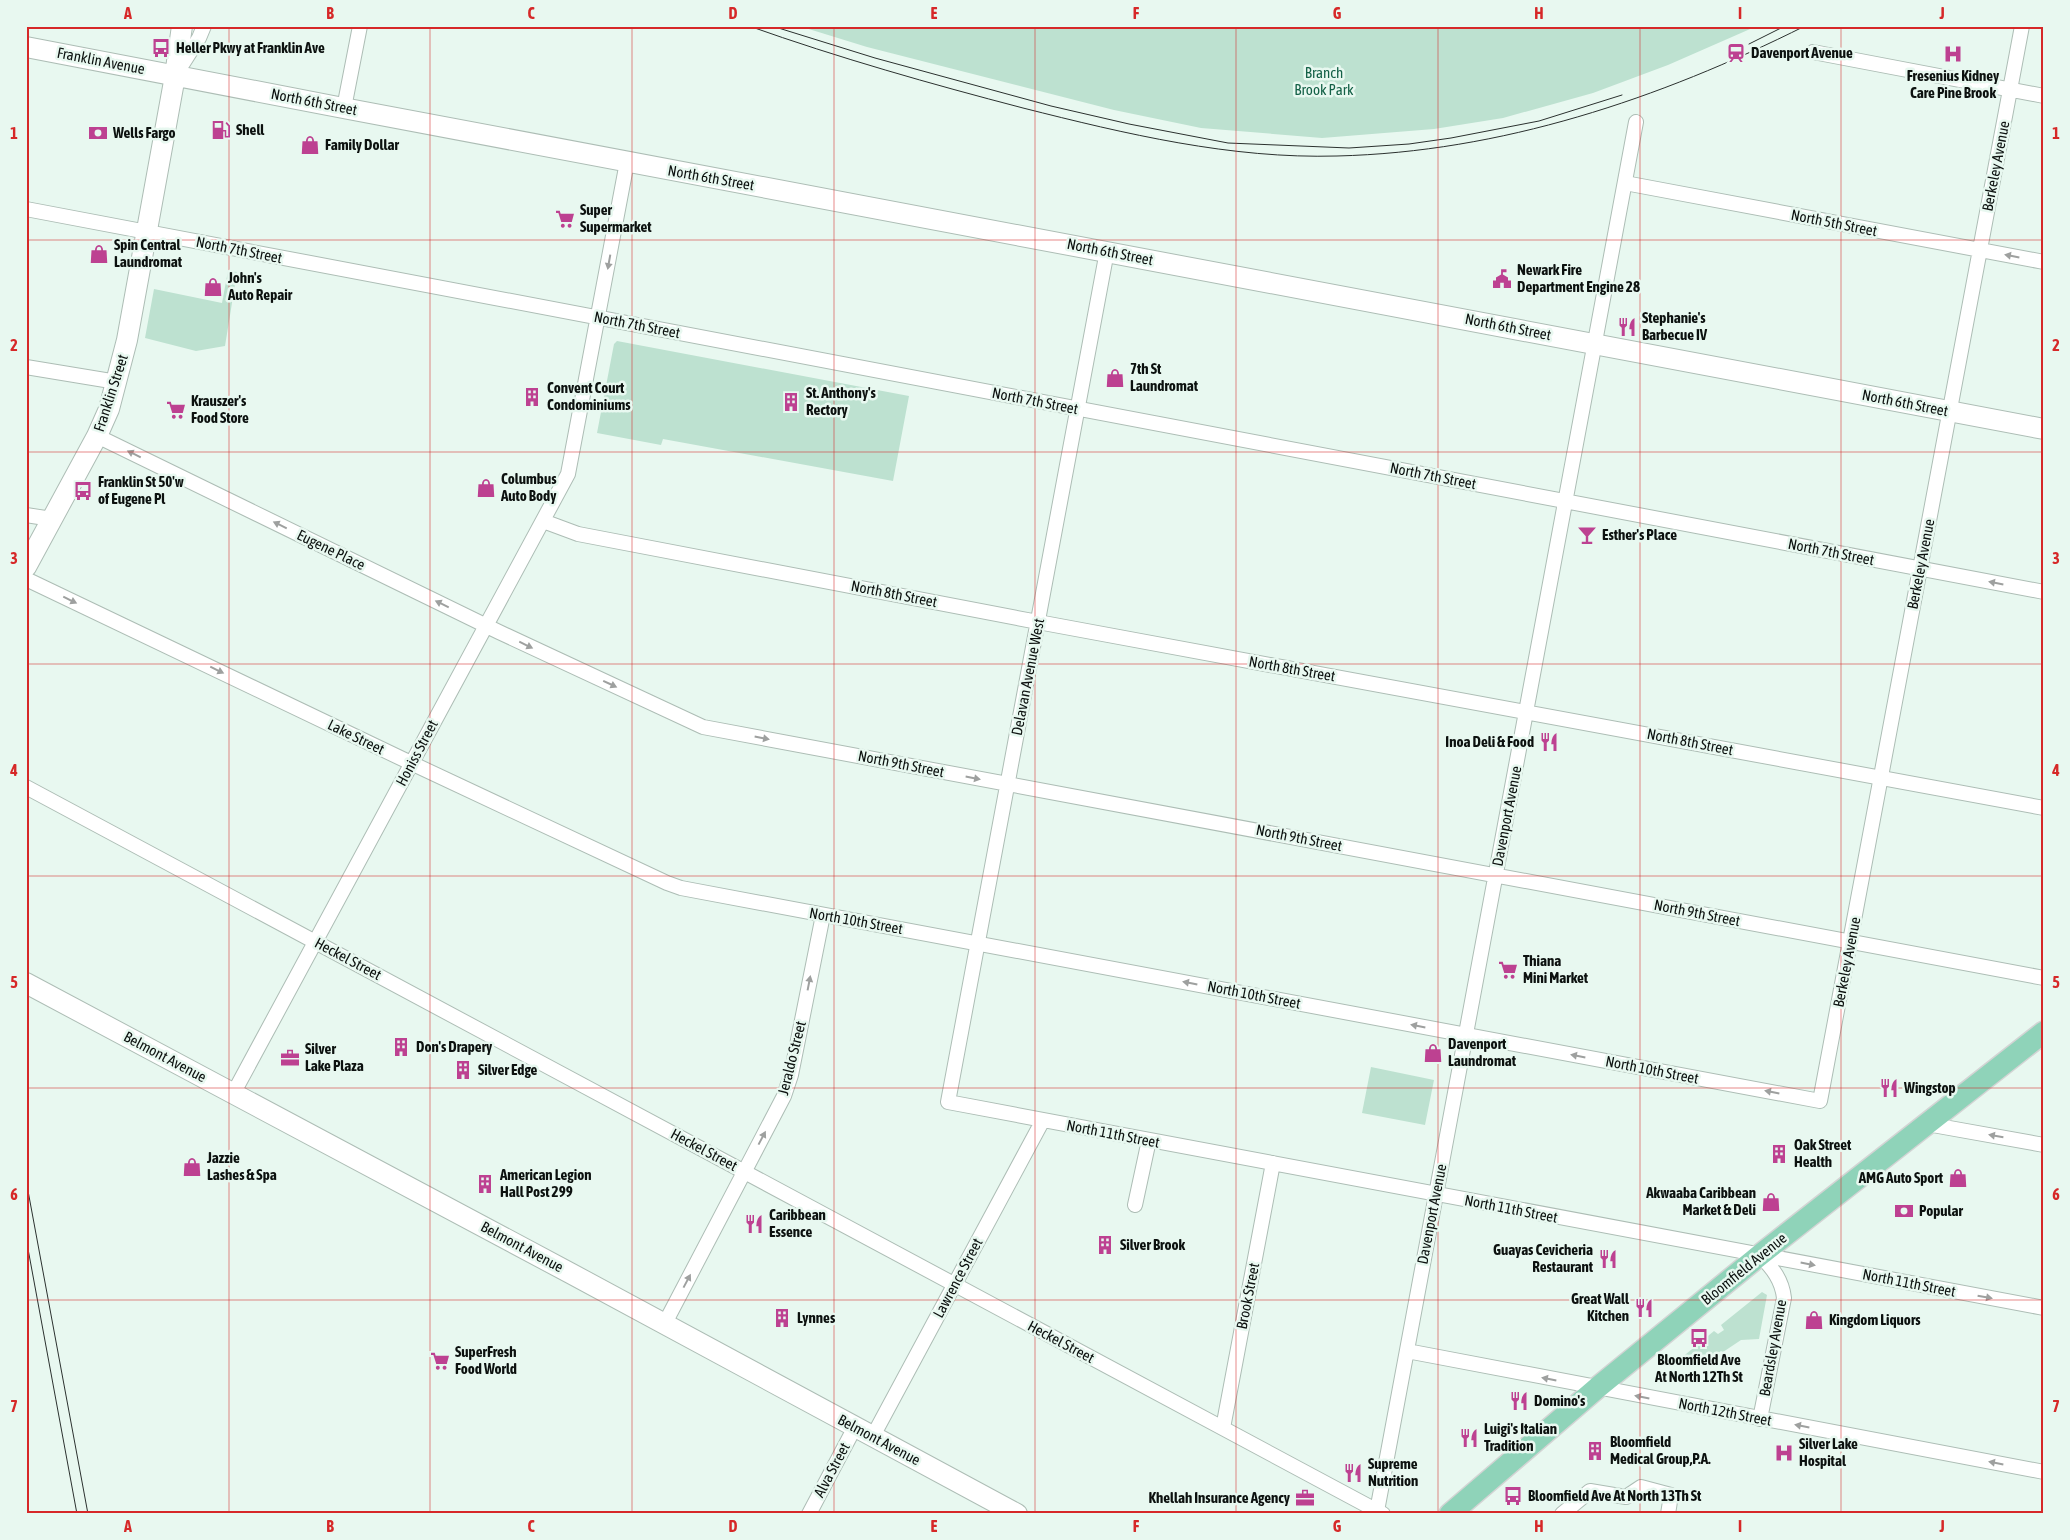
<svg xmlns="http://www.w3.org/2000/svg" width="2070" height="1540" font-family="'Asap Condensed',sans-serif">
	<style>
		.green { fill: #bde1d0 }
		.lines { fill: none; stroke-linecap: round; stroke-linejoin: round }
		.street-casing { stroke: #adbdb5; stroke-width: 16 }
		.secondary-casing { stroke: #adbdb5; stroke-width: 22 }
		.primary-casing { stroke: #d3d4d4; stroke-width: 24 }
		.street { stroke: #fff; stroke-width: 14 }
		.secondary { stroke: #fff; stroke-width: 20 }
		.primary { stroke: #8fd3b9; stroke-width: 21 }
		.tram { stroke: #2b312f; stroke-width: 1 }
		.oneway { fill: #9ea09f }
		.grid { fill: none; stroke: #d62828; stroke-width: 1; stroke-opacity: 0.55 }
		.labels { text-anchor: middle; stroke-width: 5; stroke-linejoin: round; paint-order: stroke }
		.poi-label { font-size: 15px; font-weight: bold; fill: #0c110f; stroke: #e8f8f0; text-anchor: start }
		.street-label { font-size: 15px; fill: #0c110f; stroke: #e8f8f0 }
		.park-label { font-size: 15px; fill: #146147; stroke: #e8f8f0 }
		.neatline { fill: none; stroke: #d62828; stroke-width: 2 }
		.grid-label { font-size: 16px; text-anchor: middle; font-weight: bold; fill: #d62828 }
	</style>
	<rect width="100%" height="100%" fill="#e8f8f0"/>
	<path class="green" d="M799 26H1757L1668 65 1593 93 1503 118 1434 129 1322 138 1201 128 1114 110 867 47Z
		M228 271 237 272 225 346 196 351 145 338 154 289 222 303Z
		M617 341 909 396 893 481 663 439 661 445 597 433 614 344Z
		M1371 1067 1434 1080 1425 1125 1362 1113Z
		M1762 1292 1767 1295 1759 1339 1741 1340 1723 1352 1721 1351 1714 1356 1716 1359C1703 1367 1694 1366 1680 1359L1714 1331 1718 1334 1724 1330 1721 1325Z"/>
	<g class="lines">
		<g class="street-casing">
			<path id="street" d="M1813 52 2044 96
				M178 71 199 38 204 26
				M344 108 360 26
				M1625 183 2044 262
				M26 209 2044 592
				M1107 251 948 1102 2044 1308
				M26 367 117 382
				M97 436 499 632 703 727 2044 978
				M26 515 52 519
				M543 521 578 534 1038 622 2044 808
				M26 579 411 763 667 883 681 888 1820 1101 2022 26
				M26 787 1383 1514
				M233 1094 568 474 627 162
				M1927 1124 2044 1145
				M1135 1205 1149 1140
				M1760 1255C1773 1269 1782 1280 1784 1298L1760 1419
				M664 1325 784 1096 791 1075 823 915
				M1407 1351 2044 1472
				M1223 1428 1273 1163
				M873 1436 1043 1120
				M1377 1511 1636 122
				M809 1514 855 1427
				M1562 1514 1590 1491 1626 1497 1641 1487 1671 1495 1668 1514"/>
		</g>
		<g class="secondary-casing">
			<path id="secondary" d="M26 47C698 177 1371 301 2044 429
				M26 567 97 436 109 409 127 340 175 76 182 26
				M26 983 570 1273 1017 1514"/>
		</g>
		<g class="primary-casing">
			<path id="primary" d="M1450 1514 1597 1388 1760 1255 2044 1032"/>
		</g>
		<use href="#street" class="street"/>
		<use href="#secondary" class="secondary"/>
		<use href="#primary" class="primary"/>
		<path class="tram" d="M749 26C839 58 931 84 1023 108 1126 134 1231 159 1337 156 1501 152 1659 99 1805 26
			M772 26 875 58 1051 106 1129 124 1228 143 1349 148 1409 144 1451 138 1539 121 1622 95
			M1749 44 1785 26
			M26 1180 88 1514
			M26 1238 77 1514"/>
	</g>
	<defs><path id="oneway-solid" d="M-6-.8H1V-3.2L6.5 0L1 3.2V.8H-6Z" transform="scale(1.25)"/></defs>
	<g class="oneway">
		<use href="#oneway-solid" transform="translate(2012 256) rotate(-169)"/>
		<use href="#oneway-solid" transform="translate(609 262) rotate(100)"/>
		<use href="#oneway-solid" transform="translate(134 454) rotate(-154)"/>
		<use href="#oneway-solid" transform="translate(280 525) rotate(-154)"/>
		<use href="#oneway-solid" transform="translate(1996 583) rotate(-169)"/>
		<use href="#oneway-solid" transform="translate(70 600) rotate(26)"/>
		<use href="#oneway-solid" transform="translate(442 604) rotate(-154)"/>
		<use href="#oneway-solid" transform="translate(526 645) rotate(26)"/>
		<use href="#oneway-solid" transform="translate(217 670) rotate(26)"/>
		<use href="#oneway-solid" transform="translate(610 684) rotate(25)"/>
		<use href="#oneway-solid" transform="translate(762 738) rotate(11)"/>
		<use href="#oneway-solid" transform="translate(973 778) rotate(11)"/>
		<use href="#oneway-solid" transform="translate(809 983) rotate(-79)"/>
		<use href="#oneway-solid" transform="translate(1190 983) rotate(-169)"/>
		<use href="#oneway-solid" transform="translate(1418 1026) rotate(-169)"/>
		<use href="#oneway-solid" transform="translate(1578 1056) rotate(-169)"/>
		<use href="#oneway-solid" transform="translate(1772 1092) rotate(-169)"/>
		<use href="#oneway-solid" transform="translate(1996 1136) rotate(-170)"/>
		<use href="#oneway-solid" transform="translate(762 1138) rotate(-62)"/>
		<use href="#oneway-solid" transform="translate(1808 1264) rotate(11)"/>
		<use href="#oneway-solid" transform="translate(687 1281) rotate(-62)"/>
		<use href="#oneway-solid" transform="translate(1985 1297) rotate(10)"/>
		<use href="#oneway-solid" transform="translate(1549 1379) rotate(-169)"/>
		<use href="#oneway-solid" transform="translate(1642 1397) rotate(-169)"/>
		<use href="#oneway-solid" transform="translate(1802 1426) rotate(-169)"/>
		<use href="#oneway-solid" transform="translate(1996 1463) rotate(-169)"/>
	</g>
	<path class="grid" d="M229 26V1514M430 26V1514M632 26V1514M834 26V1514M1035 26V1514M1236 26V1514M1438 26V1514M1640 26V1514M1841 26V1514M26 240H2044M26 452H2044M26 664H2044M26 876H2044M26 1088H2044M26 1300H2044"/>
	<defs>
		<g id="bus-bare" transform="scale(1.5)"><path d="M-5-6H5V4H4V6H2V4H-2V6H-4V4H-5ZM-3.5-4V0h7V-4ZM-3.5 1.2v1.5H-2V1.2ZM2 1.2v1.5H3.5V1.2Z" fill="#bd4191" stroke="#e8f8f0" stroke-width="2.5" paint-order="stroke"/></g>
		<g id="station-bare" transform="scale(1.5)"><path d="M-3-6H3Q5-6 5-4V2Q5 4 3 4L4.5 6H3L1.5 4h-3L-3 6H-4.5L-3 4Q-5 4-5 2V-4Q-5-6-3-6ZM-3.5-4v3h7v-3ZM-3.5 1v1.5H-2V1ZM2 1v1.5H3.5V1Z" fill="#bd4191" stroke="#e8f8f0" stroke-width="2.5" paint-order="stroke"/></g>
		<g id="hospital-bare" transform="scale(1.5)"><path d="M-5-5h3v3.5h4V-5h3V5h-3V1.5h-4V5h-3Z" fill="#bd4191" stroke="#e8f8f0" stroke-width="2.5" paint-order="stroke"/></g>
		<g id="fuel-bare" transform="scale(1.5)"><path d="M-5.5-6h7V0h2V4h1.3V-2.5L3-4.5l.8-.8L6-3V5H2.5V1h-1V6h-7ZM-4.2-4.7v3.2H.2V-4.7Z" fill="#bd4191" stroke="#e8f8f0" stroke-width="2.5" paint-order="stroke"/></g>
		<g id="bank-bare" transform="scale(1.5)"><path d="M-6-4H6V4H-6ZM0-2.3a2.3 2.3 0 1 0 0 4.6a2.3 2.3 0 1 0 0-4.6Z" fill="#bd4191" stroke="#e8f8f0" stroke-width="2.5" paint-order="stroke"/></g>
		<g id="shop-bare" transform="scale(1.5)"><path d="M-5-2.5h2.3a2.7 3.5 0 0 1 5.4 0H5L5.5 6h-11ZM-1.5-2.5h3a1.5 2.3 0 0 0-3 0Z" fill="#bd4191" stroke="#e8f8f0" stroke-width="2.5" paint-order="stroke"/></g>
		<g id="supermarket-bare" transform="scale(1.5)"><path d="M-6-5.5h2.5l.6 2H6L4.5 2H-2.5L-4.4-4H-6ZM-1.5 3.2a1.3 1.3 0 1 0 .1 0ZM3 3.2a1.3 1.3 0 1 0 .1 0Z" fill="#bd4191" stroke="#e8f8f0" stroke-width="2.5" paint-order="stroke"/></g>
		<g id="civic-bare" transform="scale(1.5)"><path d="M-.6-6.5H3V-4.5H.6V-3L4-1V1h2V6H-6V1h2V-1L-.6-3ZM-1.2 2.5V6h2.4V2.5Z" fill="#bd4191" stroke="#e8f8f0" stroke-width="2.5" paint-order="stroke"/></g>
		<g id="restaurant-bare" transform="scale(1.5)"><path d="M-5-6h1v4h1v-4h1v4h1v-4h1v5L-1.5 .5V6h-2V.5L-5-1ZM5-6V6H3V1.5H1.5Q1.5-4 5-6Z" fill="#bd4191" stroke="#e8f8f0" stroke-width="2.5" paint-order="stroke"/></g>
		<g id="building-bare" transform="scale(1.5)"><path d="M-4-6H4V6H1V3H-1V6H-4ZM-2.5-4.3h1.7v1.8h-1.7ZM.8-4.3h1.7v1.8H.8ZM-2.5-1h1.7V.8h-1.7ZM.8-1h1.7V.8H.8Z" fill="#bd4191" stroke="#e8f8f0" stroke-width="2.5" paint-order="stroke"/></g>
		<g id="bar-bare" transform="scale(1.5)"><path d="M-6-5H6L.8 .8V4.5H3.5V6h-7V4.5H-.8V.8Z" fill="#bd4191" stroke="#e8f8f0" stroke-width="2.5" paint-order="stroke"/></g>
		<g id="office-bare" transform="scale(1.5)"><path d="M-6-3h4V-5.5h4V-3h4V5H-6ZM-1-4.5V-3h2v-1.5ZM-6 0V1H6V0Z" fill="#bd4191" stroke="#e8f8f0" stroke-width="2.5" paint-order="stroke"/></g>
	</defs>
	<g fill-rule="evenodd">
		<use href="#bus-bare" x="161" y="48"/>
		<use href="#station-bare" x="1736" y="53"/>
		<use href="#hospital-bare" x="1953" y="54"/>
		<use href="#fuel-bare" x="221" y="130"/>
		<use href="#bank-bare" x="98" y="133"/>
		<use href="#shop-bare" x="310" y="145"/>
		<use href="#supermarket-bare" x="565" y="219"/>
		<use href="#shop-bare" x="99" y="254"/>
		<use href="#civic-bare" x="1502" y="279"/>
		<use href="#shop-bare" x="213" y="287"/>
		<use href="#restaurant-bare" x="1627" y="327"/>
		<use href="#shop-bare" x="1115" y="378"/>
		<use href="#building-bare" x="532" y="397"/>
		<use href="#building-bare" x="791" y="402"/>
		<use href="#supermarket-bare" x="176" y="410"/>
		<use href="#shop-bare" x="486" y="488"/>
		<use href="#bus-bare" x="83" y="491"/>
		<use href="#bar-bare" x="1587" y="535"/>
		<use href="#restaurant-bare" x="1549" y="742"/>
		<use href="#supermarket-bare" x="1508" y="970"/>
		<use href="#building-bare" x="401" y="1047"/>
		<use href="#shop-bare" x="1433" y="1053"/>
		<use href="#office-bare" x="290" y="1058"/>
		<use href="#building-bare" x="463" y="1070"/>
		<use href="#restaurant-bare" x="1889" y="1088"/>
		<use href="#building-bare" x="1779" y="1154"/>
		<use href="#shop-bare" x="192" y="1167"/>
		<use href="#shop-bare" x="1958" y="1178"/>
		<use href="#building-bare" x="485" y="1184"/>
		<use href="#shop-bare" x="1771" y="1202"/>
		<use href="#bank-bare" x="1904" y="1211"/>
		<use href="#restaurant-bare" x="754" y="1224"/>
		<use href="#building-bare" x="1105" y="1245"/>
		<use href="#restaurant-bare" x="1608" y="1259"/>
		<use href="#restaurant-bare" x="1644" y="1308"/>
		<use href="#building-bare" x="782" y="1318"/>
		<use href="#shop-bare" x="1814" y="1320"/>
		<use href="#bus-bare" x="1699" y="1338"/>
		<use href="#supermarket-bare" x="440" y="1361"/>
		<use href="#restaurant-bare" x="1519" y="1401"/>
		<use href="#restaurant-bare" x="1469" y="1438"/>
		<use href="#building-bare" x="1595" y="1451"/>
		<use href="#hospital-bare" x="1784" y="1453"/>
		<use href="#restaurant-bare" x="1353" y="1473"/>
		<use href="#bus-bare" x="1513" y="1496"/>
		<use href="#office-bare" x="1305" y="1498"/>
	</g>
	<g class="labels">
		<g class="poi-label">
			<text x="176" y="53">Heller Pkwy at Franklin Ave</text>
			<text x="1751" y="58">Davenport Avenue</text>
			<text x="1953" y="81" text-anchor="middle">Fresenius Kidney<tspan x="1953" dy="17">Care Pine Brook</tspan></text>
			<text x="236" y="135">Shell</text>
			<text x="113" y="138">Wells Fargo</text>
			<text x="325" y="150">Family Dollar</text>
			<text x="580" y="215">Super<tspan x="580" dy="17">Supermarket</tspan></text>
			<text x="114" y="250">Spin Central<tspan x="114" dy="17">Laundromat</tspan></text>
			<text x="1517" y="275">Newark Fire<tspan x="1517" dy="17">Department Engine 28</tspan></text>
			<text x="228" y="283">John's<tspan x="228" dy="17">Auto Repair</tspan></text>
			<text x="1642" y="323">Stephanie's<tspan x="1642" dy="17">Barbecue IV</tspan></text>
			<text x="1130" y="374">7th St<tspan x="1130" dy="17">Laundromat</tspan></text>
			<text x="547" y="393">Convent Court<tspan x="547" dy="17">Condominiums</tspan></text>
			<text x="806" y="398">St. Anthony's<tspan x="806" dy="17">Rectory</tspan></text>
			<text x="191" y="406">Krauszer's<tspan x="191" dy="17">Food Store</tspan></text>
			<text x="501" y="484">Columbus<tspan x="501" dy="17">Auto Body</tspan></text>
			<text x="98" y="487">Franklin St 50'w<tspan x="98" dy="17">of Eugene Pl</tspan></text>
			<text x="1602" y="540">Esther's Place</text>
			<text x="1534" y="747" text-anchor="end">Inoa Deli &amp; Food</text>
			<text x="1523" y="966">Thiana<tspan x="1523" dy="17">Mini Market</tspan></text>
			<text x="1448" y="1049">Davenport<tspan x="1448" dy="17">Laundromat</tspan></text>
			<text x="416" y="1052">Don's Drapery</text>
			<text x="305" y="1054">Silver<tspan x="305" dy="17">Lake Plaza</tspan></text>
			<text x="478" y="1075">Silver Edge</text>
			<text x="1904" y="1093">Wingstop</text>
			<text x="1794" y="1150">Oak Street<tspan x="1794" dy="17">Health</tspan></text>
			<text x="207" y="1163">Jazzie<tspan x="207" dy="17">Lashes &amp; Spa</tspan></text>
			<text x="500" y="1180">American Legion<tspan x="500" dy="17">Hall Post 299</tspan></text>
			<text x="1943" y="1183" text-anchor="end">AMG Auto Sport</text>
			<text x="1756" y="1198" text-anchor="end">Akwaaba Caribbean<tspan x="1756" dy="17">Market &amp; Deli</tspan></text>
			<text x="1919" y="1216">Popular</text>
			<text x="769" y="1220">Caribbean<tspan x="769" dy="17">Essence</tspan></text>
			<text x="1120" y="1250">Silver Brook</text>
			<text x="1593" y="1255" text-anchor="end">Guayas Cevicheria<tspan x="1593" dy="17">Restaurant</tspan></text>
			<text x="1629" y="1304" text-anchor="end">Great Wall<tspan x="1629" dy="17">Kitchen</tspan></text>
			<text x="797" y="1323">Lynnes</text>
			<text x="1829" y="1325">Kingdom Liquors</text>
			<text x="455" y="1357">SuperFresh<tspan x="455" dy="17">Food World</tspan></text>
			<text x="1699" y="1365" text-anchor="middle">Bloomfield Ave<tspan x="1699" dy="17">At North 12Th St</tspan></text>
			<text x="1534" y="1406">Domino's</text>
			<text x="1484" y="1434">Luigi's Italian<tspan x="1484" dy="17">Tradition</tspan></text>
			<text x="1610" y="1447">Bloomfield<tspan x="1610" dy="17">Medical Group,P.A.</tspan></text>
			<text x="1799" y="1449">Silver Lake<tspan x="1799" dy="17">Hospital</tspan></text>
			<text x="1368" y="1469">Supreme<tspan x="1368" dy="17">Nutrition</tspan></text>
			<text x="1528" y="1501">Bloomfield Ave At North 13Th St</text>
			<text x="1290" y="1503" text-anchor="end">Khellah Insurance Agency</text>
		</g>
		<g class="street-label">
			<text transform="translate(101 61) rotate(11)" y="5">Franklin Avenue</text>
			<text transform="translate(314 102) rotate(11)" y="5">North 6th Street</text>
			<text transform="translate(1996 166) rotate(-79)" y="5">Berkeley Avenue</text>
			<text transform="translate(711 178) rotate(10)" y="5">North 6th Street</text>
			<text transform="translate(1834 223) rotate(11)" y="5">North 5th Street</text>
			<text transform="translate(239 250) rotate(11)" y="5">North 7th Street</text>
			<text transform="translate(1110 252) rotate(11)" y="5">North 6th Street</text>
			<text transform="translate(637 325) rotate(11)" y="5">North 7th Street</text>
			<text transform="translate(1508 327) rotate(11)" y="5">North 6th Street</text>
			<text transform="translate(111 393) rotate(-72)" y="5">Franklin Street</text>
			<text transform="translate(1035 401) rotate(11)" y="5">North 7th Street</text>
			<text transform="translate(1905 403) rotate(11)" y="5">North 6th Street</text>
			<text transform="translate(1433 476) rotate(11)" y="5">North 7th Street</text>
			<text transform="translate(331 550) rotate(26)" y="5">Eugene Place</text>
			<text transform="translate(1831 552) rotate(11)" y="5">North 7th Street</text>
			<text transform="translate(1921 564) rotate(-79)" y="5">Berkeley Avenue</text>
			<text transform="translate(894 594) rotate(11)" y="5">North 8th Street</text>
			<text transform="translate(1292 669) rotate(10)" y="5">North 8th Street</text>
			<text transform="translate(1028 677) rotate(-79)" y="5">Delavan Avenue West</text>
			<text transform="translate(356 737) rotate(26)" y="5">Lake Street</text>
			<text transform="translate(1690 742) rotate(11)" y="5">North 8th Street</text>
			<text transform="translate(417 753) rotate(-62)" y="5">Honiss Street</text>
			<text transform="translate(901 764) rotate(11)" y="5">North 9th Street</text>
			<text transform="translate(1507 816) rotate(-79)" y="5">Davenport Avenue</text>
			<text transform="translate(1299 838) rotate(11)" y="5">North 9th Street</text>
			<text transform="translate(1697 913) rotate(11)" y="5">North 9th Street</text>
			<text transform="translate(856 921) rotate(10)" y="5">North 10th Street</text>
			<text transform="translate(348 959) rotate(28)" y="5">Heckel Street</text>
			<text transform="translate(1847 962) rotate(-79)" y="5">Berkeley Avenue</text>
			<text transform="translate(1254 995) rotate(11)" y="5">North 10th Street</text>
			<text transform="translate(165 1057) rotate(28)" y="5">Belmont Avenue</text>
			<text transform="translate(792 1058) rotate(-76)" y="5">Jeraldo Street</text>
			<text transform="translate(1652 1070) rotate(11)" y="5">North 10th Street</text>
			<text transform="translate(1113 1134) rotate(11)" y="5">North 11th Street</text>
			<text transform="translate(704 1150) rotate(28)" y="5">Heckel Street</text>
			<text transform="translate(1511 1209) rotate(11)" y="5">North 11th Street</text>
			<text transform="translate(1432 1214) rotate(-79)" y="5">Davenport Avenue</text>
			<text transform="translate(522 1247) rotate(28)" y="5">Belmont Avenue</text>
			<text transform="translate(1744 1269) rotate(-39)" y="5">Bloomfield Avenue</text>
			<text transform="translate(958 1278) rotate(-62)" y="5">Lawrence Street</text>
			<text transform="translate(1909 1283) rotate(11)" y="5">North 11th Street</text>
			<text transform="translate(1248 1296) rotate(-79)" y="5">Brook Street</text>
			<text transform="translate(1061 1342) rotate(28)" y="5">Heckel Street</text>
			<text transform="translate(1773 1348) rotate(-80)" y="5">Beardsley Avenue</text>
			<text transform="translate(1725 1412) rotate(11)" y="5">North 12th Street</text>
			<text transform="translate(879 1440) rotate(28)" y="5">Belmont Avenue</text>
			<text transform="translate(832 1470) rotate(-62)" y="5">Alva Street</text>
		</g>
		<g class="park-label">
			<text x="1324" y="78">Branch<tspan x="1324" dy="17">Brook Park</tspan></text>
		</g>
	</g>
	<rect width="2070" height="1540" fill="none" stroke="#e8f8f0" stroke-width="55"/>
	<rect x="28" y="28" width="2014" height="1484" class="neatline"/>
	<g class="grid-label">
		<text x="128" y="19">A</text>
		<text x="330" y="19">B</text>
		<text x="531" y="19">C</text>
		<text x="733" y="19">D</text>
		<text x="934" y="19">E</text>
		<text x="1136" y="19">F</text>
		<text x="1337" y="19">G</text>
		<text x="1539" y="19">H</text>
		<text x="1740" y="19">I</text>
		<text x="1942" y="19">J</text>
		<text x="14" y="139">1</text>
		<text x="2056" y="139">1</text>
		<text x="14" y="351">2</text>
		<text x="2056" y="351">2</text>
		<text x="14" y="564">3</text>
		<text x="2056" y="564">3</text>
		<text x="14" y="776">4</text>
		<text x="2056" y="776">4</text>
		<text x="14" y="988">5</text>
		<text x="2056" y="988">5</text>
		<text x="14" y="1200">6</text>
		<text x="2056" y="1200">6</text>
		<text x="14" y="1412">7</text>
		<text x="2056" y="1412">7</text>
		<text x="128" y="1532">A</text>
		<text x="330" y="1532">B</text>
		<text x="531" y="1532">C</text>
		<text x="733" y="1532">D</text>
		<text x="934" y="1532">E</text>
		<text x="1136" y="1532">F</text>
		<text x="1337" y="1532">G</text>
		<text x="1539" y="1532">H</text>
		<text x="1740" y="1532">I</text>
		<text x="1942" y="1532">J</text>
	</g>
</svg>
